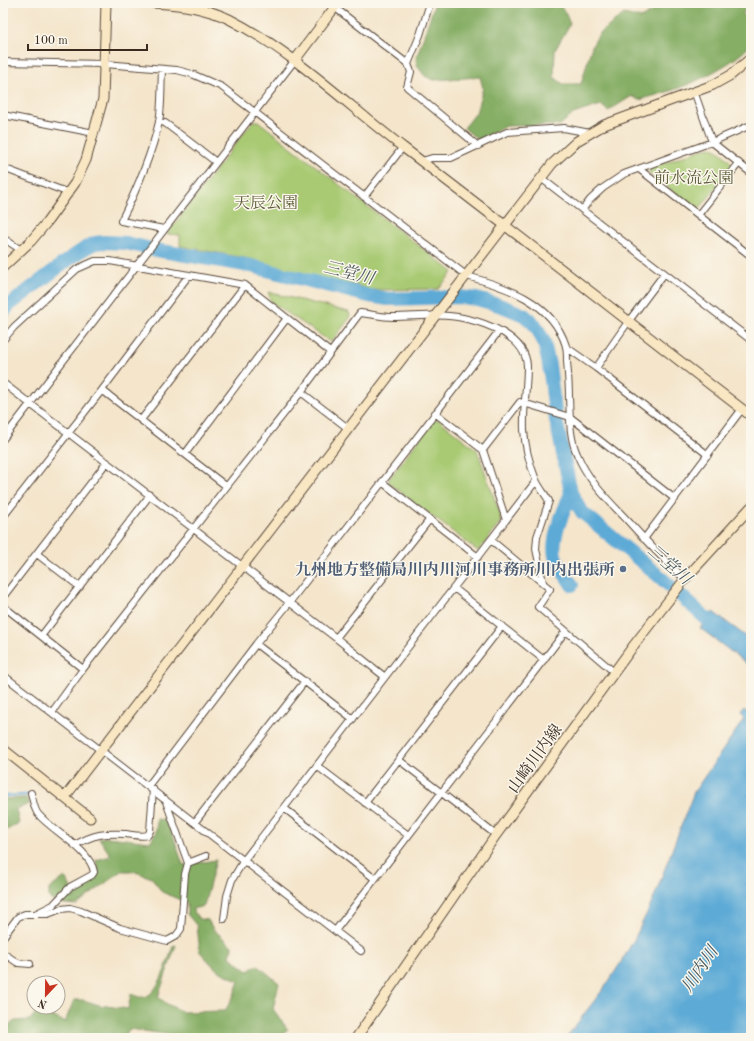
<svg xmlns="http://www.w3.org/2000/svg" width="754" height="1041" font-family="'Old Standard TT','Noto Serif JP',serif">
	<style>
		.green { fill: #a9ca73; stroke: #727a48 }
		.forest { fill: #86ae65; stroke: #606c42 }
		.water { fill: #5daad6; stroke: #4c6a7a }
		.lines { fill: none; stroke-linecap: round; stroke-linejoin: round }
		.stream { stroke: #5daad6; stroke-width: 2.5 }
		.river { stroke: #5daad6; stroke-width: 14 }
		.street-casing { stroke: #574638; stroke-width: 8 }
		.secondary-casing { stroke: #574638; stroke-width: 11 }
		.street { stroke: #fff; stroke-width: 6 }
		.secondary { stroke: #f9e7c3; stroke-width: 9 }
		.service-dot { fill: #5c6f8a; stroke: #fbf7ec; stroke-width: 1.5 }
		.labels { text-anchor: middle; stroke-width: 3; stroke-linejoin: round; paint-order: stroke }
		.park-label { font-size: 16px; fill: #5c5a38; stroke: #fbf7ec }
		.service-label { font-size: 16px; font-weight: bold; fill: #4e5e75; stroke: #fbf7ec; text-anchor: end }
		.street-label { font-size: 16px; fill: #3b2a1e; stroke: #fbf7ec }
		.water-label { font-size: 17px; font-style: italic; fill: #47575e; stroke: #fbf7ec }
	</style>
	<rect width="100%" height="100%" fill="#fbf7ec"/>
	<filter id="ink" filterUnits="userSpaceOnUse"><feTurbulence type="fractalNoise" baseFrequency=".025" numOctaves="2"/><feDisplacementMap in="SourceGraphic" scale="8" xChannelSelector="R" yChannelSelector="G"/><feConvolveMatrix kernelMatrix="1 2 1 2 8 2 1 2 1" color-interpolation-filters="sRGB"/></filter>
	<filter id="wash" filterUnits="userSpaceOnUse"><feTurbulence type="fractalNoise" baseFrequency=".012" numOctaves="4" result="noise"/><feDisplacementMap in="SourceGraphic" scale="16" xChannelSelector="R" yChannelSelector="G"/><feGaussianBlur stdDeviation="0.9" result="paint"/><feColorMatrix in="noise" values="0 0 0 0 0 0 0 0 0 0 0 0 0 0 0 0 0 1.4 0 .05"/><feComposite in="paint" operator="in"/></filter>
	<g filter="url(#wash)">
		<rect width="100%" height="100%" fill="#f4e5cb"/>
		<path class="green" d="M253 121H258L359 200 453 272 438 289 370 290 356 285 333 282 250 259 180 246V235L167 234Z
			M709 147C717 148 730 159 733 167L699 209H696L649 173 650 168Z
			M268 292 349 312 350 318 331 342 271 302Z
			M434 420H439L477 450 501 517V522L478 551 389 483V479Z"/>
		<path class="forest" d="M435 3H558L565 12 570 24 555 50 554 77 563 84H581L592 46 599 34 624 14 641 18 658 8 662 3H749V8L743 13C747 22 754 35 750 44 743 58 703 78 689 84 673 91 656 95 639 100L632 96 608 111 601 105 573 114 560 125 506 126 478 140 464 128 476 113 483 88 480 77 433 80 425 76 417 66 416 59Z
			M26 798 30 804 16 809 19 823 7 830 3 831V799Z
			M157 819 165 820 174 838 183 865 216 860 204 906 192 909 199 919 208 920 213 929 232 946 230 957 248 971 257 965 279 983 273 1009 288 1030 278 1038H175L173 1035 129 1029 124 1038H3V1027L8 1026 15 1021 30 1020 40 1007H48L45 1013 65 1022 74 1000H83L99 1005 128 1009 131 994C135 995 139 998 143 997 158 997 169 958 173 946L176 945 158 997 167 1004 183 1012 225 1011 234 995 239 981 217 970 200 952 197 926 187 914V902L178 899 162 892 152 878 133 871H121L77 905 63 904 51 900 49 897V889L65 877 72 889C79 888 98 878 98 870 99 867 96 863 96 860L111 856 99 838 108 837 150 842 156 832Z"/>
		<path class="water" d="M713 612 751 640V667L700 628Z
			M751 708V1038H566L607 984 623 959 635 938 653 900 694 792 744 719 740 715 744 710 748 713Z"/>
		<g class="lines">
			<path class="stream" d="M3 796 27 795"/>
			<path class="river" d="M3 313 8 306 65 262 87 247 95 243 104 242 126 243 156 250 251 266 369 296 388 299 461 297 477 299 502 306 524 315 533 323 538 330 544 342 549 365 556 420 571 493 582 512 660 577 720 631
				M571 493C564 511 551 537 555 556 557 564 567 577 572 585"/>
		</g>
	</g>
	<g filter="url(#ink)">
		<g class="lines">
			<g class="street-casing">
				<path id="street" d="M329 3 408 64 411 72 407 87 478 146
					M3 62 105 64 177 70 192 74 222 87 467 276C506 287 552 301 566 346 567 350 567 356 567 361 568 373 569 385 569 397 570 416 569 437 577 454 588 481 608 500 628 521 646 541 665 561 685 579
					M408 64 420 35 430 3
					M162 70C161 87 162 106 159 122 151 157 137 189 121 221L164 229
					M694 91 712 142 751 173
					M3 115 94 133
					M159 121 165 123 216 162
					M422 161 432 158H451L507 132 564 128 590 133
					M3 168 69 193
					M639 169 751 256
					M541 178 751 340
					M364 197 403 147
					M582 210 590 200 603 188 624 174 712 142 751 125
					M698 215 739 163
					M3 238 21 250
					M3 340 14 327 77 269 95 261H110L245 285 330 352
					M566 347 596 368 708 455
					M596 368 628 322 664 274
					M3 383 336 638 385 677
					M102 390 226 486
					M301 392 349 429
					M435 413 483 450 506 520
					M141 420 245 285
					M3 439 295 60
					M483 450 520 402 570 417 675 499
					M185 454 287 318
					M382 482 478 557
					M3 517 102 390 189 275
					M644 539 742 409
					M491 540 550 589 538 607 614 672
					M37 554 80 587
					M454 588 544 660
					M3 597 107 462
					M3 606 83 669
					M42 635 150 495
					M336 638 430 519
					M256 644 353 719
					M3 675 361 951
					M52 712 83 669 301 392 360 313C371 314 382 317 393 317 416 317 440 313 463 318 487 323 526 337 527 366 527 387 523 409 524 430 525 447 530 465 536 480 539 487 545 494 549 501L537 537 536 549 543 582
					M399 760 496 835
					M317 766 408 835
					M148 786 256 644 289 603 499 331
					M165 799 188 863
					M365 803 502 626
					M284 808 375 879
					M195 822 305 681
					M75 845C94 834 104 833 126 834 133 835 141 837 148 835L150 831 153 789
					M35 914H48L61 909 70 908 81 911 120 928 167 941 176 936 181 929 185 874 188 863 206 856
					M224 919 227 896 232 880 244 860 536 481
					M335 931 565 632
					M3 937 18 917 25 914H35L53 905 70 887 92 875 94 872C90 849 53 832 38 814 34 809 33 800 31 793
					M3 953 18 963 30 964"/>
			</g>
			<g class="secondary-casing">
				<path id="secondary" d="M153 3C177 4 206 8 229 19 294 52 346 104 404 148 520 236 635 327 751 416
					M295 60 338 3
					M3 267 31 241 47 222 75 183 86 160 103 99 106 3
					M3 749 90 818
					M65 797 552 164 577 141 604 125 713 85 731 75 751 58
					M356 1038 496 835 634 645 685 579 751 507"/>
			</g>
			<use href="#street" class="street"/>
			<use href="#secondary" class="secondary"/>
		</g>
	</g>
	<circle class="service-dot" cx="623" cy="569" r="4"/>
	<g class="labels">
		<g class="park-label">
			<text x="694" y="183">前水流公園</text>
			<text x="266" y="208">天辰公園</text>
		</g>
		<g class="service-label">
			<text x="615" y="575">九州地方整備局川内川河川事務所川内出張所</text>
		</g>
		<g class="street-label">
			<text transform="translate(534 758) rotate(-54)" y="6">山崎川内線</text>
		</g>
		<g class="water-label">
			<text transform="translate(349 272) rotate(14)" y="6">三堂川</text>
			<text transform="translate(670 564) rotate(41)" y="6">三堂川</text>
			<text transform="translate(699 969) rotate(-56)" y="6">川内川</text>
		</g>
	</g>
	<rect width="754" height="1041" fill="none" stroke="#fbf7ec" stroke-width="16"/>
	<g transform="translate(46 995) rotate(202)"><circle r="19" fill="#fbf7ec" stroke="#aea59a"/>
	<path d="M0-3L7 15L0 10L-7 15Z" fill="#c8321e"/>
	<text y="-6" font-size="11" font-weight="bold" text-anchor="middle" fill="#3b2a1e">N</text>
	</g>
	<path d="M28 44v6h119v-6" fill="none" stroke="#3b2a1e" stroke-width="2"/>
	<text x="34" y="44" font-size="12" fill="#3b2a1e" stroke="#fbf7ec" stroke-width="3" paint-order="stroke">100 m</text>
</svg>
